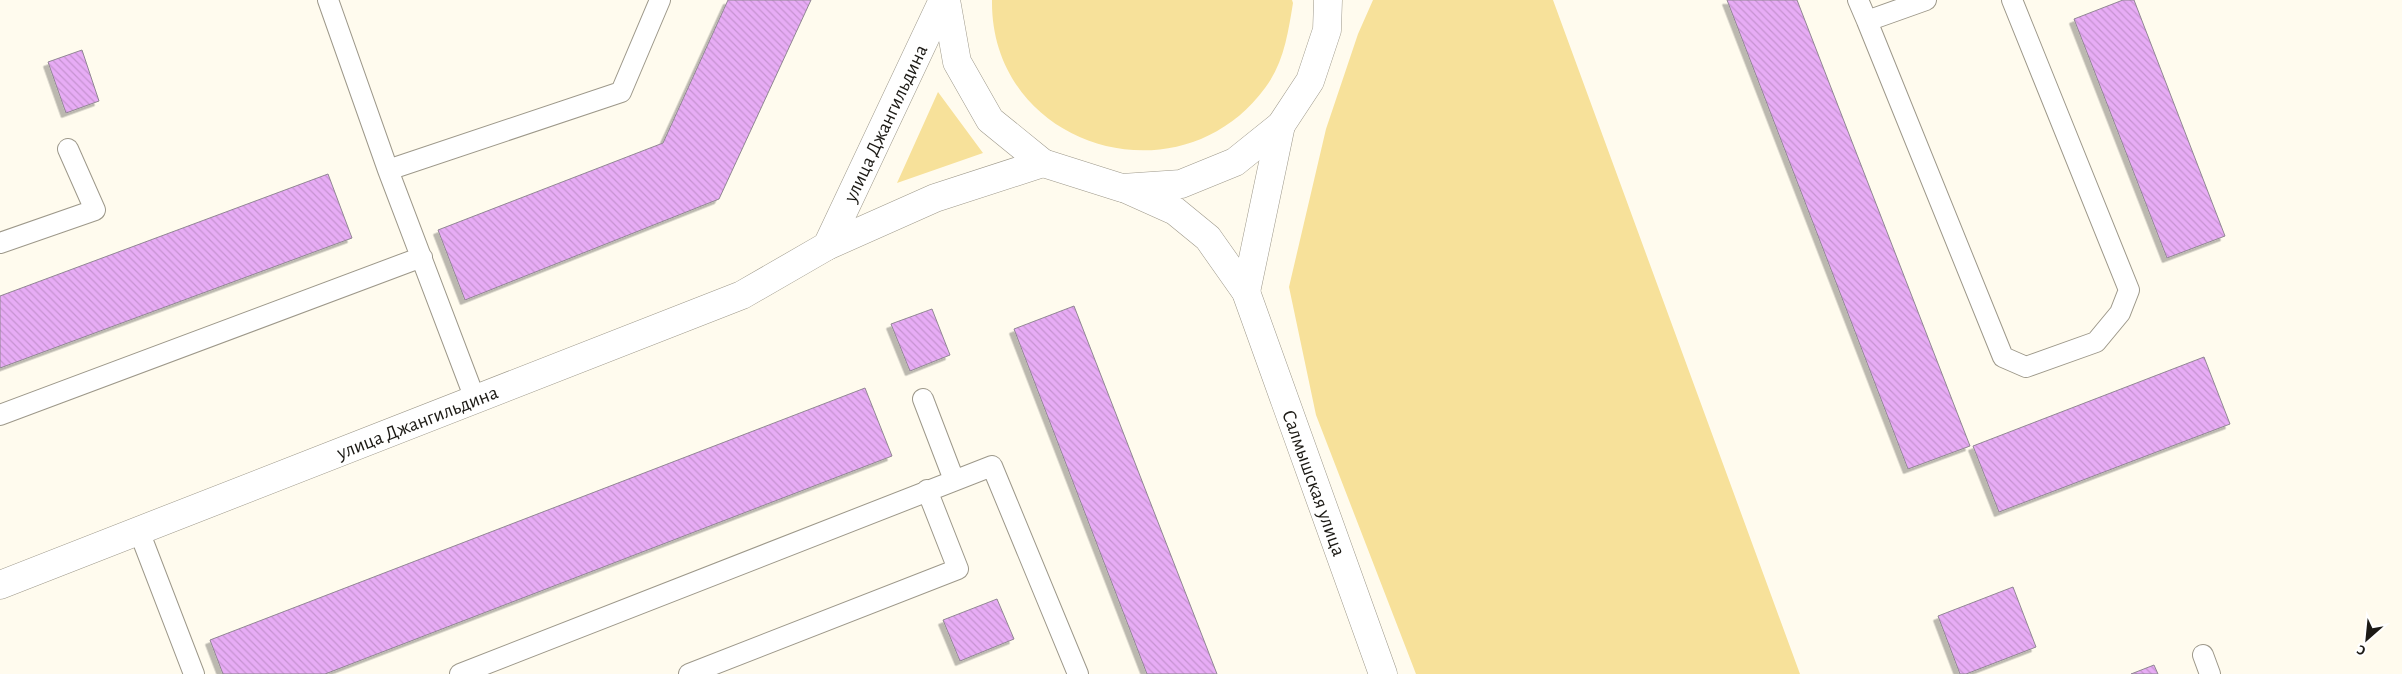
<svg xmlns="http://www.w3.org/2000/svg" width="2402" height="674" font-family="'Alegreya Sans',sans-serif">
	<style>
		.green { fill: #f7e19a }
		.building { fill: url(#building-back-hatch); stroke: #918793; filter: url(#shadow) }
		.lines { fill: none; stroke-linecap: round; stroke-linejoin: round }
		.lane-casing { stroke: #9d988a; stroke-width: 22 }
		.secondary-casing { stroke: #9d988a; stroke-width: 29 }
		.lane { stroke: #fff; stroke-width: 20 }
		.secondary { stroke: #fff; stroke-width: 28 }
		.labels { text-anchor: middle; stroke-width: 5; stroke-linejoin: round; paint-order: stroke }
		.street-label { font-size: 20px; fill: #1c1a15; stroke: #fff }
	</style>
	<defs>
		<pattern id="building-back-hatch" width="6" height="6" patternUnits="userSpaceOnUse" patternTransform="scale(1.25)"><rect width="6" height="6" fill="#e7acf5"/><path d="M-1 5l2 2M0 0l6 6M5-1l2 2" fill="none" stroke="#c693d1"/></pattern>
		<filter id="shadow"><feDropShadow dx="-4.5" dy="4.5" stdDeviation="0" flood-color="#0004"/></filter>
	</defs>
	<rect width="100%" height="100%" fill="#fffbee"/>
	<path class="green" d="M992 0H1292L1293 3C1288 33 1284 63 1265 88 1179 205 990 147 992 0Z
		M1373 0H1553L1800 674H1416L1316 415 1289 287 1326 129 1358 34Z
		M938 92 983 153 897 183Z"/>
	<path class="building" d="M728 0H811L719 199 465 300 438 230 663 143Z
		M1727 0H1797L1970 446 1908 469Z
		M2123 0H2134L2225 236 2167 258 2074 19Z
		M82 50 99 101 66 113 48 62Z
		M328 174 352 238 0 368V296Z
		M1074 306 1217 674H1147L1014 329Z
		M932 309 950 355 910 371 891 324Z
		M2204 357 2230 424 1999 512 1973 446Z
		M865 388 892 456 325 674H223L210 640Z
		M2013 587 2036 647 1966 674H1960L1938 616Z
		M997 599 1014 639 960 661 943 620Z
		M2154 665 2158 674H2131Z"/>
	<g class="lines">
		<g class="lane-casing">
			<path id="lane" d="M328 0 388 170
				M1858 0 1867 21
				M1926 0 1867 21 2003 357 2026 367 2096 342 2120 313 2129 290 2012 0
				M0 243 95 210 68 149
				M475 399 388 170 621 92 660 0
				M923 399 954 480
				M0 415 422 257
				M139 531 194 674
				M2203 655 2210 674
				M460 674 992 466 1078 674
				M689 674 958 569 927 490"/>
		</g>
		<g class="secondary-casing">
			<g id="secondary">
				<path d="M946 0 957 62 990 120 1043 163 1122 188 1181 184 1235 162 1281 125 1310 81 1327 30 1328 0"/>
				<path id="s1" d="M1126 189 1175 211 1208 238 1246 292 1383 674"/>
				<path id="s2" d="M827 246 943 0"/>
				<path d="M1246 292 1281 125"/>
				<path id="s3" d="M0 585 742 295 827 246 935 198 1043 163"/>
			</g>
		</g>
		<use href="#lane" class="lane"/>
		<use href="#secondary" class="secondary"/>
	</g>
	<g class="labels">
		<g class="street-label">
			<text dy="7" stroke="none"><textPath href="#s2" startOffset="136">улица Джангильдина</textPath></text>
			<text dy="7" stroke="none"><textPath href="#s3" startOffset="448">улица Джангильдина</textPath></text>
			<text dy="7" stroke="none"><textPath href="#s1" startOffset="365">Салмышская улица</textPath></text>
		</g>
	</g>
	<g transform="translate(2367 639) rotate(207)" stroke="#ffffff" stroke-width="4" paint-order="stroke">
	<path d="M0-4L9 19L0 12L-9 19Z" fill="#1c1a15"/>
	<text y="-8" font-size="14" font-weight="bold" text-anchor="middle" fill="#1c1a15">С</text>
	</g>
</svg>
